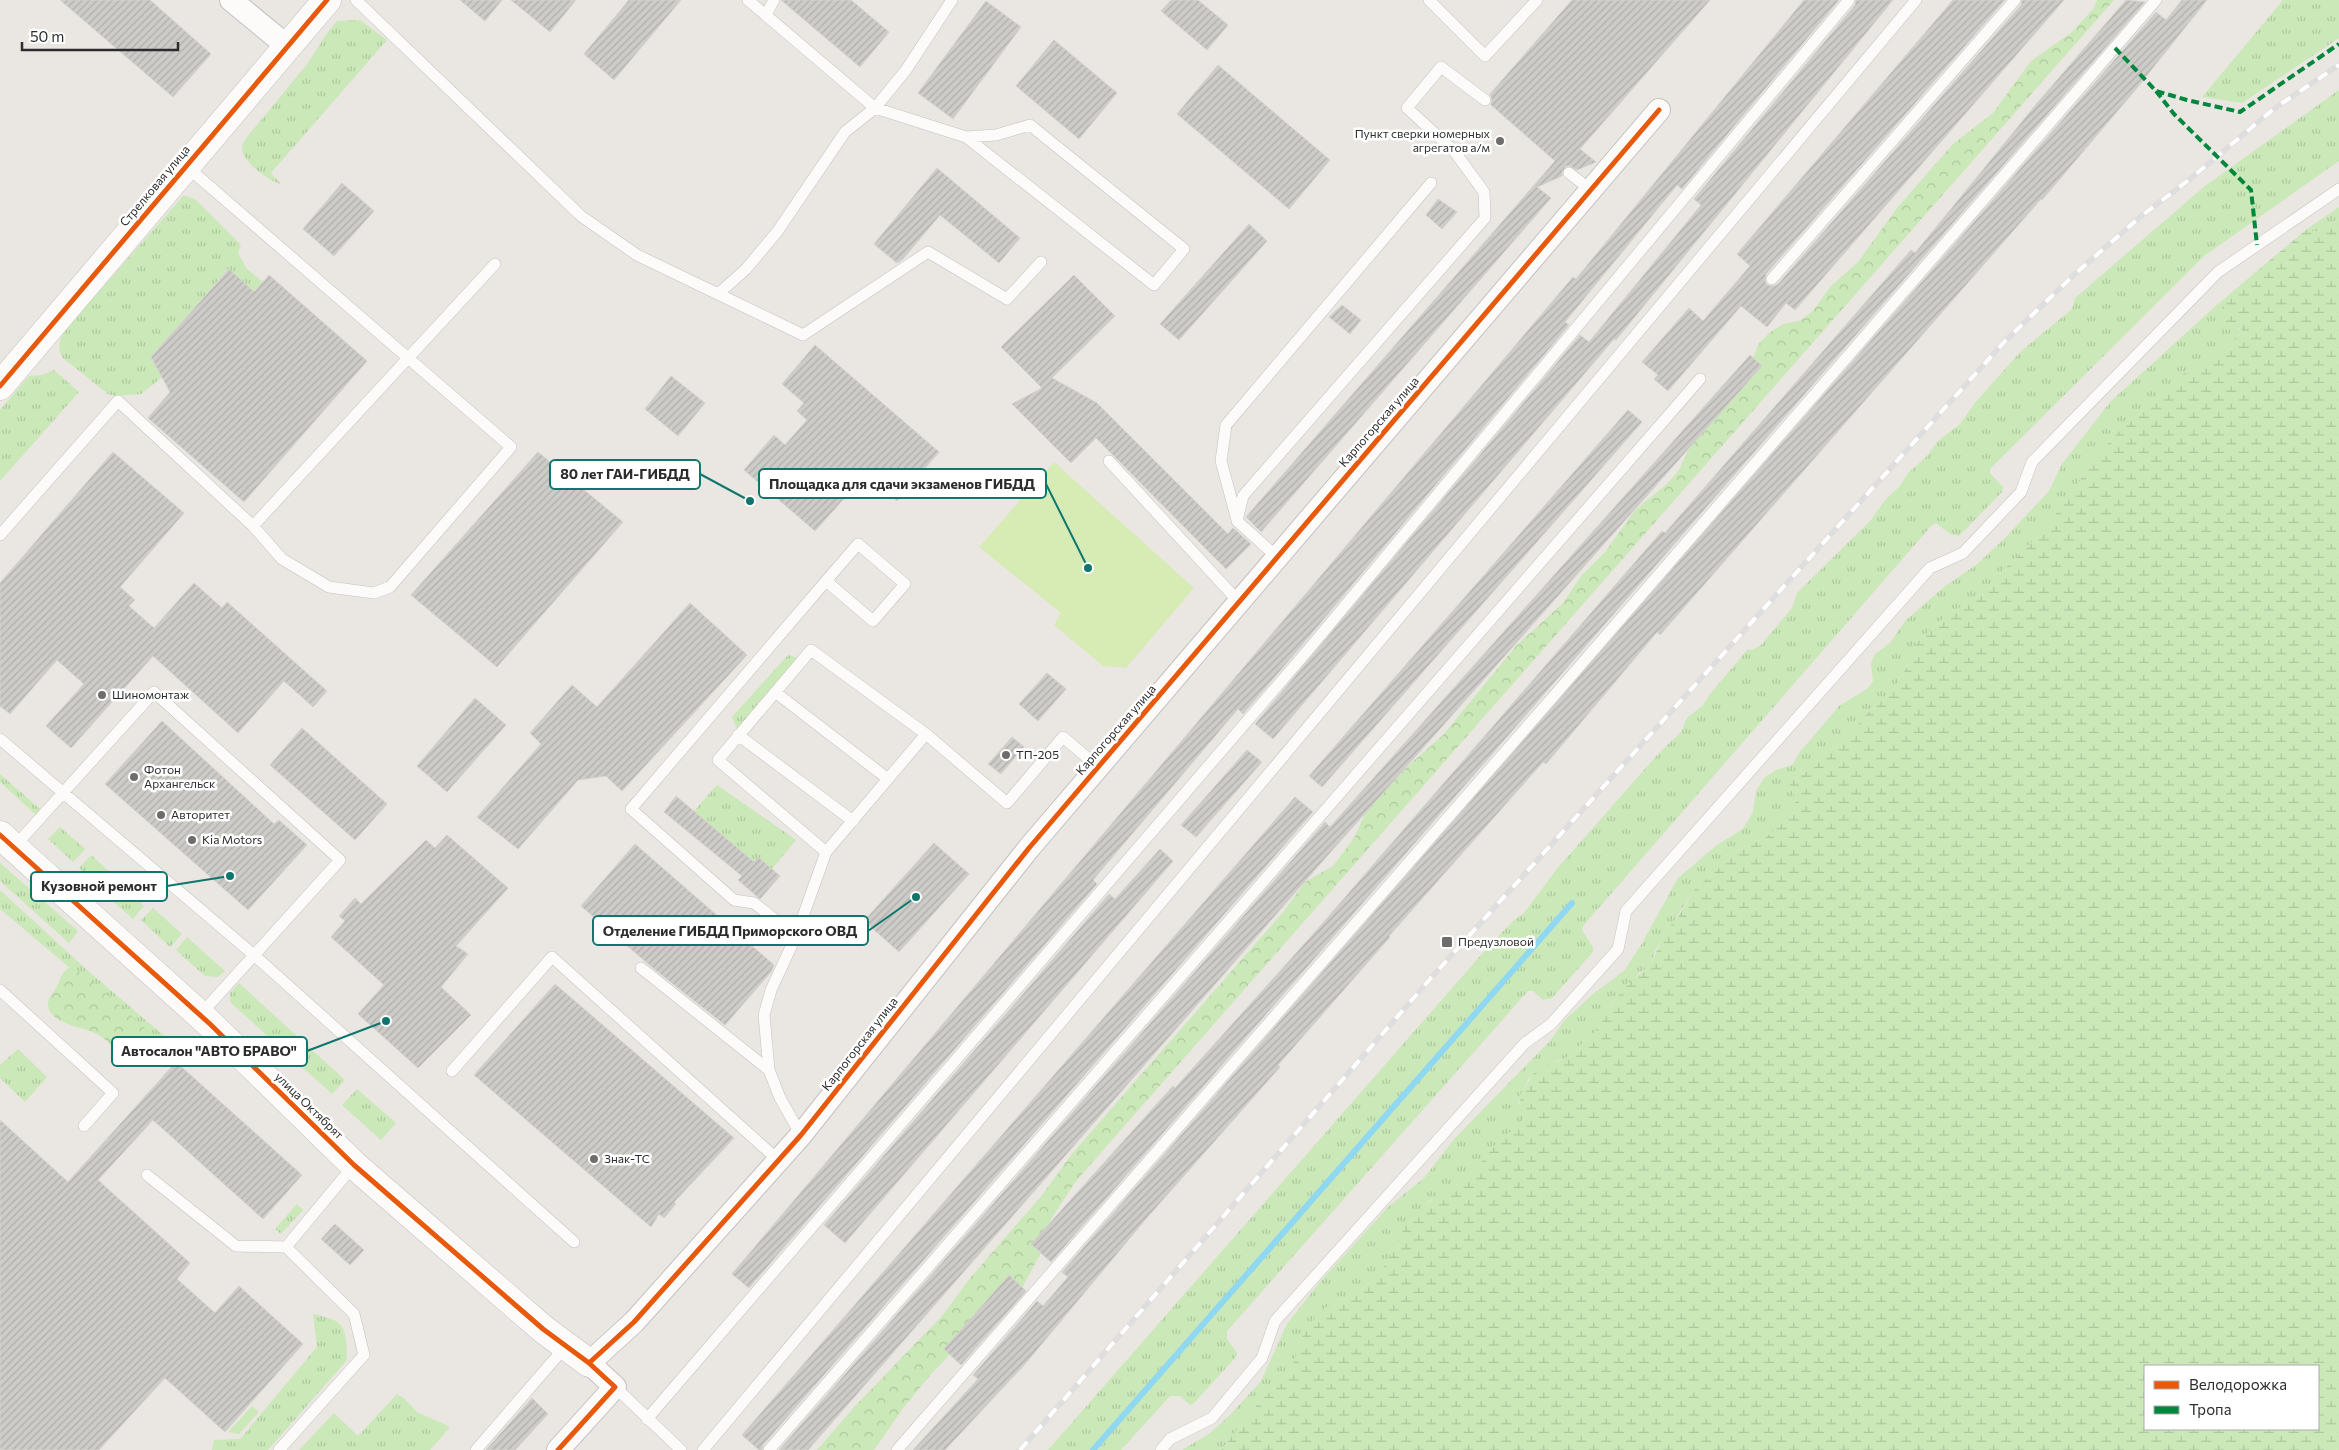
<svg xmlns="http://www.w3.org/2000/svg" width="2339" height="1450" font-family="Commissioner,sans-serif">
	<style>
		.grass { fill: url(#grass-tufts) }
		.forest { fill: url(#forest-crowns) }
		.wetland { fill: url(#wetland-marsh); fill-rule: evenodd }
		.pitch { fill: #d7ecb5 }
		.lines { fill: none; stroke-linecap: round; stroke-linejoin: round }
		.stream { stroke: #90d8f1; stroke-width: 6 }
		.building { fill: url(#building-hatch); stroke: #d5d2cd }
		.service-casing { stroke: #c3c2c2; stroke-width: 12 }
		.minor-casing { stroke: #c3c2c2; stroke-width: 24 }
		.tertiary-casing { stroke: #c3c2c2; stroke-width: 29 }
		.service { stroke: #fcfbfa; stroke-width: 11 }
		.minor { stroke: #fcfbfa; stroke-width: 22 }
		.tertiary { stroke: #fcfbfa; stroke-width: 28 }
		.rail-casing { stroke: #dededf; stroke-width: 5.5 }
		.rail { stroke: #fff; stroke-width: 4; stroke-dasharray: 11; stroke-linecap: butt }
		.quiet { stroke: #00873e; stroke-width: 4; stroke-dasharray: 8 4; stroke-linecap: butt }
		.cycleway-casing { stroke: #fff; stroke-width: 8 }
		.cycleway { stroke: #e8590c; stroke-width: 5 }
		.poi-dot { fill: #6e6d6b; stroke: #fff; stroke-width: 2 }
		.labels { text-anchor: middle; stroke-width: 5; stroke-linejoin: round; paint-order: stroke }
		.poi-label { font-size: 12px; fill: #2c2c2c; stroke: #fff; text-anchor: start }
		.street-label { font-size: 12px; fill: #2c2c2c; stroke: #fff }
		.leader { fill: none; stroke: #0f766e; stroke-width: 2 }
		.callout-dot { fill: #0f766e; stroke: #fff; stroke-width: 2 }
		.callout { fill: #fff; stroke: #0f766e; stroke-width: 2 }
		.callout-label { font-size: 14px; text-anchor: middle; font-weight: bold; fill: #2c2c2c }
	</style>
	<defs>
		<pattern id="grass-tufts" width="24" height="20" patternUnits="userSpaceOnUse" patternTransform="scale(1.25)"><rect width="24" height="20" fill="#cbe8b8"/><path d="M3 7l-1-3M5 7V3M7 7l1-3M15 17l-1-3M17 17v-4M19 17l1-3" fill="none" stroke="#aec79e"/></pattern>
		<pattern id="forest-crowns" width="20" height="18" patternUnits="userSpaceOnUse" patternTransform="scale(1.25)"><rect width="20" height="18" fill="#cbe8b8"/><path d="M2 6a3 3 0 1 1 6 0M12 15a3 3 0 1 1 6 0" fill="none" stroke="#aec79e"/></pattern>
		<pattern id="wetland-marsh" width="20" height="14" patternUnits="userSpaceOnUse" patternTransform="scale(1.25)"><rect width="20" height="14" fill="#cbe8b8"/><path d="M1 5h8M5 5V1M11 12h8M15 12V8" fill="none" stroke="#aec79e"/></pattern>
		<pattern id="building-hatch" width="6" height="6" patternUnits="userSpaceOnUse" patternTransform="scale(1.25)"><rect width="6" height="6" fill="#ceccc8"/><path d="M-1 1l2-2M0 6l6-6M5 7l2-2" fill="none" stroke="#b1afac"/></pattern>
	</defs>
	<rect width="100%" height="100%" fill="#eae6e1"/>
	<path class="grass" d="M2283 0H2339V38L2242 103 2202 97Z
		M360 20 387 40 271 173 281 184C269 181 242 162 242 148 242 144 245 140 247 137L308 63 325 36 337 21Z
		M2339 90V161L2204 256 1990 469V473L2003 487 2002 492 1959 536 1950 534 1936 523 1932 525 1583 926 1582 930 1593 947V952L1552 998 1543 1000 1533 991H1528L1227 1331V1339L1237 1353 1235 1358 1194 1403 1190 1405 1180 1396H1170L1121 1450H1048L1488 947 1514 920 1524 913 1556 870 1658 754 1681 732 1687 718 1703 705 1710 694 1748 649 1752 650 1761 645 1792 608 1797 593 1871 520 1885 500 1900 486 1908 473 1926 457 1938 441 1960 424 1974 404 2020 352 2072 309 2075 298 2205 186Z
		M184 195 196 200 241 245 238 253 247 269 263 282 254 292 228 269 151 357 167 371 165 375 141 394 116 396 108 394 63 358C56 347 60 340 65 330Z
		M2339 207V219L2315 232 2307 229Z
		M2219 303 2226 309 2222 320 2226 328 2235 327 2243 331 2214 358 2181 375 2168 390 2124 426 2093 459 2073 492 2038 536 2004 569 1985 594 1968 602 1944 618 1914 645 1907 667 1890 694 1862 718 1852 734 1823 756 1816 766 1794 779 1790 784 1796 799 1794 810 1787 819 1765 838 1735 851 1712 875 1696 887 1656 949 1650 966 1639 973 1613 1002 1598 1029 1565 1059 1558 1060 1529 1078 1518 1101 1519 1106 1527 1112 1521 1123 1496 1144 1468 1178 1429 1201 1381 1270 1372 1280 1347 1303 1328 1306 1318 1314 1300 1340 1296 1357 1288 1374 1259 1402 1221 1450H1182L1209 1434 1231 1414 1261 1381 1287 1324 1319 1283 1388 1207 1424 1178 1454 1139 1550 1041 1564 1021 1594 993 1624 971 1641 945 1678 878 1717 845 1743 829 1753 812 1756 791 1764 778 1776 770 1792 765 1799 753 1839 706 1867 689 1873 681 1871 663 1875 654 1890 643 1905 621 1944 587 1976 565 2003 540 2049 491 2062 464 2110 402Z
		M54 370 79 392 0 481V410L29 376 42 375Z
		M788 655 798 658 737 729 732 717Z
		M0 774 41 810 36 815 0 782Z
		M717 785 796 840 772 869 758 857 753 863 694 811Z
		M60 827 85 849 73 862 48 839Z
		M91 855 116 878 104 890 79 868Z
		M0 863 78 931 69 943 0 881Z
		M120 884 144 906 133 919 108 897Z
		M0 890 86 969 177 1047 172 1054 0 909Z
		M153 908 182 934 170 947 141 920Z
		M187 937 225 971 218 977 205 976 176 950Z
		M239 983 345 1080 332 1094 230 1002V993Z
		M18 1049 47 1077 25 1102 0 1078V1065Z
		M357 1089 396 1123 381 1140 342 1105Z
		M297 1204 303 1210 281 1234 275 1229Z
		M313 1314C347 1321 346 1327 347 1360L268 1450H212L214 1440 240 1439 317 1347Z
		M397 1394 405 1399 417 1412 450 1427 430 1450H299L334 1413 358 1436Z
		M252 1406 259 1412 239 1434 228 1432Z"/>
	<path class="forest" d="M2097 0H2114L1076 1181 1051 1219 1044 1247 1022 1288 964 1340 932 1373 904 1407 874 1450H817L856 1405 942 1316 971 1277 1043 1194 1071 1155 1284 911 1305 882 1333 866 1354 838 1368 807 1390 782 1443 735 1516 646 1563 603 1581 576 1605 552 1636 509 1667 484 1679 470 1693 440 1752 361 1758 345 1769 333 1783 324 1799 321 1812 312 1831 286 1858 262 1897 208 1953 144 1993 113 2031 61 2072 32 2093 9Z
		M73 967C82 973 148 1028 149 1034 150 1039 148 1044 145 1048 141 1055 137 1057 129 1056 113 1054 111 1042 99 1035 86 1027 51 1025 48 1006 47 998 54 993 57 986 61 978 62 969 73 967Z"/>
	<path class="wetland" d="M2339 219V1450H1221L1259 1402 1288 1374 1296 1357 1300 1340 1318 1314 1328 1306 1347 1303 1372 1280 1385 1265 1409 1219 1439 1194 1468 1178 1496 1144 1521 1122 1527 1112 1519 1106 1520 1095 1534 1073 1552 1063 1565 1059 1598 1029 1610 1007 1628 983 1650 966 1665 932 1678 917 1696 887 1712 875 1735 851 1765 838 1787 819 1794 810 1796 799 1790 784 1794 779 1816 766 1823 756 1852 734 1862 718 1890 694 1907 667 1914 645 1944 618 1968 602 1985 594 2004 569 2038 536 2073 492 2093 459 2124 426 2168 390 2181 375 2214 358 2243 331 2239 328 2223 330 2220 326 2226 309 2219 303 2307 229 2315 232ZM2145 1366H2318V1429H2145Z"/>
	<path class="pitch" d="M1054 462 1194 588 1126 668 1103 666 1054 625 1061 613 979 547Z"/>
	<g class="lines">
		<path class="stream" d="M1093 1450 1572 903"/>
	</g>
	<path class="building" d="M60 0H150L211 54 173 97Z
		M460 0H502L485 21Z
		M511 0H576L550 32Z
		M629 0H681L614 80 584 54Z
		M781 0H851L889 32 860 67Z
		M1171 0H1198L1228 25 1207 50 1161 11Z
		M1572 0H1710L1580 149 1596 162 1577 170 1570 166H1566L1562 172V176L1537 187 1551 198 1261 532 1246 517 1555 161 1491 105 1492 100 1490 94Z
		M1804 0H1839L1682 189 1677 185 1565 322 1569 325 1303 644 1243 714 1238 709 1093 880 1097 884 749 1288 732 1274 1573 277 1576 279Z
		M1856 0H1893L1616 340 1614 339 1273 739 1255 724 1580 335 1589 342 1701 205 1694 199 1855 5Z
		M1953 0H2005L1766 274 1765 281 1767 285 1774 286 1778 284 2021 5 2022 0H2064L1795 310 1786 303 1767 327 1741 306 1668 391 1654 379 1658 375 1642 362 1689 308 1703 321 1750 266 1737 254Z
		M2126 0 2145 2 1051 1262 1031 1244 1173 1086 1175 1088 1315 932 1662 531 1665 533 1911 250 1915 253 2038 102Z
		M2182 0H2207L2137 88 2042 200 2041 199 1660 635 1657 632 1546 764 1543 762 1389 936 1390 937 1278 1065 1280 1067 1145 1220 1026 1363 945 1450H913L978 1379 973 1375 1037 1301 1043 1306 1068 1277 1062 1272 2156 12 2166 20Z
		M986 1 1021 27 953 119 918 93Z
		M1054 40 1117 93 1079 139 1016 86Z
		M1218 65 1330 160 1289 209 1177 114Z
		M937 168 1020 238 999 263 940 215 903 259 897 263 874 244Z
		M342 183 374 211 334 256 303 229Z
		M1438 199 1457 212 1442 229 1426 215Z
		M1249 224 1267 241 1179 340 1160 324Z
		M229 269 254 292 269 275 367 361 244 502 148 418 170 392 151 357Z
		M1074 275 1115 316 1052 378 1097 403 1228 534 1233 528 1251 544 1226 569 1096 438 1071 463 1012 404 1042 388 1001 347Z
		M1342 305 1361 320 1350 334 1329 317Z
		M815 345 939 452 897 501 866 474 815 531 744 470 774 435 785 445 807 420 797 411 804 403 782 384Z
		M1750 355 1762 366 1321 863 808 1450H779L1325 822 1330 827Z
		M671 376 705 403 678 436 645 409Z
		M1628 410 1642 422 1322 787 1309 776Z
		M113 452 184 513 120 587 135 600 129 606 154 628 194 583 222 608 227 602 327 691 313 707 284 681 238 733 153 656 71 748 46 726 84 684 57 660 10 714 0 706V583Z
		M538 452 623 522 497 667 411 595Z
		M690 603 747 655 622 791 606 776 578 780 518 849 477 817 541 744 530 733 572 685 597 707Z
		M1047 673 1066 689 1038 721 1019 704Z
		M475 698 506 725 447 792 417 766Z
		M162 721 274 824 279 820 307 845 248 910 105 784Z
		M302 728 387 804 355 840 270 765Z
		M1012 737 1024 747 1001 774 988 764Z
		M1247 750 1262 762 1196 837 1181 825Z
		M676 796 754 862 758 857 780 876 760 899 738 880 742 876 664 812Z
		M1295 797 1313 812 763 1445 762 1450H759L742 1435Z
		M447 835 508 888 456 946 468 954 441 987 471 1015 418 1068 358 1014 384 985 331 937 345 921 339 916 355 898 361 904 426 840 435 848Z
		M934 843 969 874 899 952 864 921Z
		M635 844 774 965 771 972 725 1025 653 968 581 906Z
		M1160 849 1173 861 845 1243 824 1225 1109 894 1115 899Z
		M555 984 734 1138 674 1202 676 1204 664 1218 659 1214 651 1227 474 1075Z
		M176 1062 302 1175 263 1219 153 1120 98 1180 190 1263 177 1279 215 1313 239 1286 303 1344 225 1432 165 1378 99 1450H0V1120L68 1182Z
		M335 1224 364 1250 350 1265 321 1239Z
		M1009 1275 1026 1291 961 1365 944 1349Z
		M532 1398 548 1414 515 1450H486Z"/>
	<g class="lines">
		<g class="service-casing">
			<path id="service" d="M356 0 581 216 637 255 718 294 746 269 777 232 845 132 875 108 906 70 952 0
				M748 0 875 108 966 137 1154 285 1184 249 1030 125 996 135 966 137
				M1429 0 1485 56 1537 0
				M766 15 774 0
				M1569 173 1591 190
				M1772 279 2015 0
				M718 294 803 335 928 252 1007 299 1041 262
				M1109 461 1239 602
				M1237 520 1221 461 1226 425 1431 183
				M253 526 495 264
				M0 535 118 401 253 526 282 559 329 587 374 593 390 587 511 447 186 166
				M1277 557 1237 521 1243 496 1485 218 1484 192 1454 151 1407 108 1441 67 1485 100
				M775 692 888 779
				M738 735 853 821
				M0 739 254 955 574 1242
				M14 847 154 692 340 860 200 1015
				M826 852 718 760 811 650 926 734 1007 803 1063 737 1098 767
				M796 936 754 903 734 900 631 809 826 581 858 544 905 584 873 621 826 581
				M641 968 769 1070
				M0 990 113 1093 84 1126
				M452 1071 552 957 778 1160
				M801 1135 780 1098 769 1070 764 1015 771 990 796 936 826 852 926 734
				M147 1175 236 1246 286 1247 354 1165
				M615 1387 681 1450
				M647 1419 1309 649 1849 0
				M279 1450 364 1355 354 1314 286 1247
				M476 1450 566 1346
				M703 1450 1916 0
				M769 1450 1700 379
				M897 1450 1559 690 2156 0
				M1161 1450 1170 1439 1212 1418 1262 1358 1275 1321 1525 1043 1551 1024 1618 949 1626 911 1930 568 1963 553 2021 492 2032 462 2218 272 2339 189"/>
		</g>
		<g class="minor-casing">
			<path id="minor" d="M231 0 287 46
				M558 1450 615 1387 589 1363 634 1322 801 1135 1029 848 1659 110"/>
		</g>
		<g class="tertiary-casing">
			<path id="tertiary" d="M0 386 327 0
				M0 835 210 1024 354 1165 543 1329 589 1363"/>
		</g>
		<use href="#service" class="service"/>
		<use href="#minor" class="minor"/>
		<use href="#tertiary" class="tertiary"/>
		<g class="rail-casing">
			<path id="rail" d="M1020 1450 1431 978 2006 340 2076 273 2140 217 2190 179 2275 108 2339 65"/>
		</g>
		<use href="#rail" class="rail"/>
		<path class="quiet" d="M2115 48 2156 91 2187 100 2240 112 2339 44
			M2156 91 2174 114 2251 190 2257 245"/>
		<g class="cycleway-casing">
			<path id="cycleway" d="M0 386 327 0
				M0 835 210 1024 354 1165 543 1329 589 1363 615 1387 558 1450
				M589 1363 634 1322 801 1135 1029 848 1659 110"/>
		</g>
		<use href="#cycleway" class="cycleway"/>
	</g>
	<g class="poi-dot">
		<circle cx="1500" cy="141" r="5"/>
		<circle cx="102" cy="695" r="5"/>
		<circle cx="1006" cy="755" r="5"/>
		<circle cx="134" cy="777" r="5"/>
		<circle cx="161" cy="815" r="5"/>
		<circle cx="192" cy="840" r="5"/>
		<rect x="1441" y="936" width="12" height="12" rx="2.5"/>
		<circle cx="594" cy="1159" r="5"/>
	</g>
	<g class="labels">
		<g class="poi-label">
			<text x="1490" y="138" text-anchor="end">Пункт сверки номерных<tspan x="1490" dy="14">агрегатов а/м</tspan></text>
			<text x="112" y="699">Шиномонтаж</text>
			<text x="1016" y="759">ТП-205</text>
			<text x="144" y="774">Фотон<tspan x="144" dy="14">Архангельск</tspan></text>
			<text x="171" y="819">Авторитет</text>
			<text x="202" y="844">Kia Motors</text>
			<text x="1458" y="946">Предузловой</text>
			<text x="604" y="1163">Знак-ТС</text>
		</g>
		<g class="street-label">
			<text transform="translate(155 186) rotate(-50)" y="4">Стрелковая улица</text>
			<text transform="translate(1379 422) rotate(-49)" y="4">Карпогорская улица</text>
			<text transform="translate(1116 730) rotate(-49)" y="4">Карпогорская улица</text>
			<text transform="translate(860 1044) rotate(-52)" y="4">Карпогорская улица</text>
			<text transform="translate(309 1106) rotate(44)" y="4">улица Октябрят</text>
		</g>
	</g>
	<path class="leader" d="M750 501L700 474M1088 568L1046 484M230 876L167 886M916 897L868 931M386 1021L307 1051"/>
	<g class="callout-dot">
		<circle cx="750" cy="501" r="5"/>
		<circle cx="1088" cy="568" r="5"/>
		<circle cx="230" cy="876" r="5"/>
		<circle cx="916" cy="897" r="5"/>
		<circle cx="386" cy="1021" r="5"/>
	</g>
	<g class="callout">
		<rect x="550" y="460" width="150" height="29" rx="5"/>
		<rect x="759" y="469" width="287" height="29" rx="5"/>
		<rect x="31" y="872" width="136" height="29" rx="5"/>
		<rect x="593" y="916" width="275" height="29" rx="5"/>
		<rect x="112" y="1037" width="195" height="29" rx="5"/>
	</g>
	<g class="callout-label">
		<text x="625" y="479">80 лет ГАИ-ГИБДД</text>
		<text x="902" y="489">Площадка для сдачи экзаменов ГИБДД</text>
		<text x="99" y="891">Кузовной ремонт</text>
		<text x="730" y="936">Отделение ГИБДД Приморского ОВД</text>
		<text x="209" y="1056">Автосалон "АВТО БРАВО"</text>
	</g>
	<rect x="2144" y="1365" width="175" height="65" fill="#ffffff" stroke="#ababab"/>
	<rect x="2154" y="1381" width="25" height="8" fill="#e8590c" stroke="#ababab"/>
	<text x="2189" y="1390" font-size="15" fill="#2c2c2c">Велодорожка</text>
	<rect x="2154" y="1406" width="25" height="8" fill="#00873e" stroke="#ababab"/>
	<text x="2189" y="1415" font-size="15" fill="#2c2c2c">Тропа</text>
	<path d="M22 42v8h156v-8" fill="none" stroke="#2c2c2c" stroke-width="2.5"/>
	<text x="30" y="42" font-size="15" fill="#2c2c2c" stroke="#ffffff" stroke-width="4" paint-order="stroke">50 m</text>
</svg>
